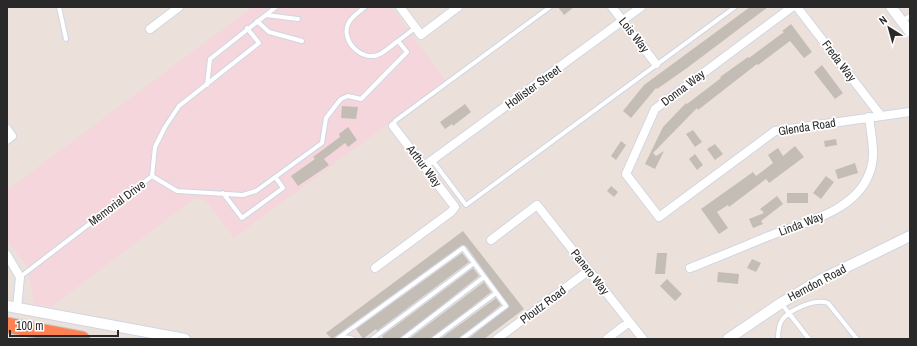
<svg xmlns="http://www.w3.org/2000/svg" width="917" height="346" font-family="'Archivo Narrow',sans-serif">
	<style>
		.medical { fill: #f4d6dc }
		.building { fill: #c4bdb6 }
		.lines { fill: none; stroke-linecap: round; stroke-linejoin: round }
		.service-casing { stroke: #cfd6e3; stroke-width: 6 }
		.minor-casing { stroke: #cfd6e3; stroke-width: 10 }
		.tertiary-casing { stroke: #cfd6e3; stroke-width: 12 }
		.motorway-casing { stroke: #c3c3c3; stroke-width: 17 }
		.service { stroke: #fff; stroke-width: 4 }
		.minor { stroke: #fff; stroke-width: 8 }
		.tertiary { stroke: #fff; stroke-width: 10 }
		.motorway { stroke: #ff8152; stroke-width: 15 }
		.labels { text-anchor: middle; stroke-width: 3.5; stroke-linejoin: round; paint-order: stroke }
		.street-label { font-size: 12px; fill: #292929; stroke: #fff }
	</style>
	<rect width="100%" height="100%" fill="#ece1da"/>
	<path class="medical" d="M252 7H391L446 81 234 238 205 200 195 198 51 307 34 304 27 266 7 241V190Z"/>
	<path class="building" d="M558 7H574L564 15Z
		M750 7H768L687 68 657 89 656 88 631 118 623 111 644 85Z
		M791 24 812 52 804 58 790 41 758 65 757 64 698 110 697 108 653 153 656 156 664 151 655 169 645 164 663 127 686 103 687 104 721 78 720 77 748 57 749 58 784 32 782 31Z
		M822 65 843 93 835 99 814 72Z
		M465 104 471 112 453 126 452 124 445 129 440 122Z
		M342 106 358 107 356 119 341 118Z
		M348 127 357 140 348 147 345 143 324 159 329 165 298 186 291 176 315 159 313 157 340 137 339 134Z
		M693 130 702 142 695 147 686 134Z
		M836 139 837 145 825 147 824 141Z
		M621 141 626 145 616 160 611 156Z
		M715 144 723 154 715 160 707 149Z
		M795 146 804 157 769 183 766 179 729 207 728 205 717 212 728 228 719 234 701 209 753 172 756 176 773 163 768 155 778 148 783 156Z
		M695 154 703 165 697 170 689 159Z
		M855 163 858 173 838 179 835 170Z
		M826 176 834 182 821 199 813 193Z
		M611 186 618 192 614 197 607 191Z
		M787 193H808V203H787Z
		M777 196 783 204 761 221 763 224 753 228 749 219 764 213 760 209Z
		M463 231 524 309 484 339H468L509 306 466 246 462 245 332 339 326 333Z
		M462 253 469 262 377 331 376 329 363 339 356 329Z
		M657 253H667L665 274H655Z
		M752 259 761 263 756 272 747 268Z
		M473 268 479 276 400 339H384L382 336Z
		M718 272 739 274 738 284 717 282Z
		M667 279 682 294 675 301 660 286Z
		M484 282 491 292 431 339H409Z
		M496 298 501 305 459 339H440Z"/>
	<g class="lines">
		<g class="service-casing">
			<path id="service" d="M59 7 66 39
				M266 15 298 19
				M257 21 269 32 302 41
				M902 21 910 16
				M398 41 415 28
				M207 85 210 59 276 7
				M393 126 395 121 550 7
				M432 160 466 205 735 7
				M152 176 177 191 243 195 256 191 322 143 326 118 336 105 341 99 348 96 361 99 407 52 398 41C392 45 385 52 378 55 361 61 341 41 348 24 351 17 359 12 365 7
				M223 193 242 218 283 188 276 178
				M20 277 152 176 155 147 165 127 179 106 259 43 247 28
				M781 303 809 339
				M341 336 353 339
				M337 339 463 248 506 306 462 339
				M372 339 474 263
				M403 339 484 277
				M434 339 496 293
				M778 339C778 333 778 326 782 320 789 310 815 298 828 303L857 339"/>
		</g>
		<g class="minor-casing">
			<path id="minor" d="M400 7 421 35 458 7
				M612 7 656 64
				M792 7 655 109 626 174 659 217 775 131 910 112
				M797 7 881 116
				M150 29 179 7
				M7 129 12 136 7 140
				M424 166 641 7
				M491 240 537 205 643 339
				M7 255 20 277 17 308
				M375 268 451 212 455 207 393 126
				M690 268C716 258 742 247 769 236 802 223 855 212 869 174 877 156 871 136 869 117
				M497 339 588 271
				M607 339 629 322"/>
		</g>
		<g class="tertiary-casing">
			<path id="tertiary" d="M891 7 910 32
				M7 306 185 339
				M728 339 781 303 820 280 910 236"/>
		</g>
		<g class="motorway-casing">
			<path id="motorway" d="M7 325 82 339"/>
		</g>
		<use href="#service" class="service"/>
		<use href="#minor" class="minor"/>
		<use href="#tertiary" class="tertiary"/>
		<use href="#motorway" class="motorway"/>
	</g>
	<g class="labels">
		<g class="street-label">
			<text transform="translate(634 35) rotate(52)" y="4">Lois Way</text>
			<text transform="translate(839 61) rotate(53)" y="4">Freda Way</text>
			<text transform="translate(533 87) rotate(-36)" y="4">Hollister Street</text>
			<text transform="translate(683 88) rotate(-37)" y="4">Donna Way</text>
			<text transform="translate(807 127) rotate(-9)" y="4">Glenda Road</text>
			<text transform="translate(424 166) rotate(53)" y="4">Arthur Way</text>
			<text transform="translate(117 203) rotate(-37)" y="4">Memorial Drive</text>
			<text transform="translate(801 224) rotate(-21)" y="4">Linda Way</text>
			<text transform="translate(590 272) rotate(52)" y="4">Panero Way</text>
			<text transform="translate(817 283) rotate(-28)" y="4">Herndon Road</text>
			<text transform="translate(543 305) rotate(-37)" y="4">Ploutz Road</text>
		</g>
	</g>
	<rect width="917" height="346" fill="none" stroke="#292929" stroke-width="16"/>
	<g transform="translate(889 28) rotate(323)" stroke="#ffffff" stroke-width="3" paint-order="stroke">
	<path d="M0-3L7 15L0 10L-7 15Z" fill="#292929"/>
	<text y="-6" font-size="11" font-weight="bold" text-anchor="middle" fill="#292929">N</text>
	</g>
	<path d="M10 330v6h108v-6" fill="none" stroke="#292929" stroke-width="2"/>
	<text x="16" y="330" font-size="12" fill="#292929" stroke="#ffffff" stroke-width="3" paint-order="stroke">100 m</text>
</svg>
